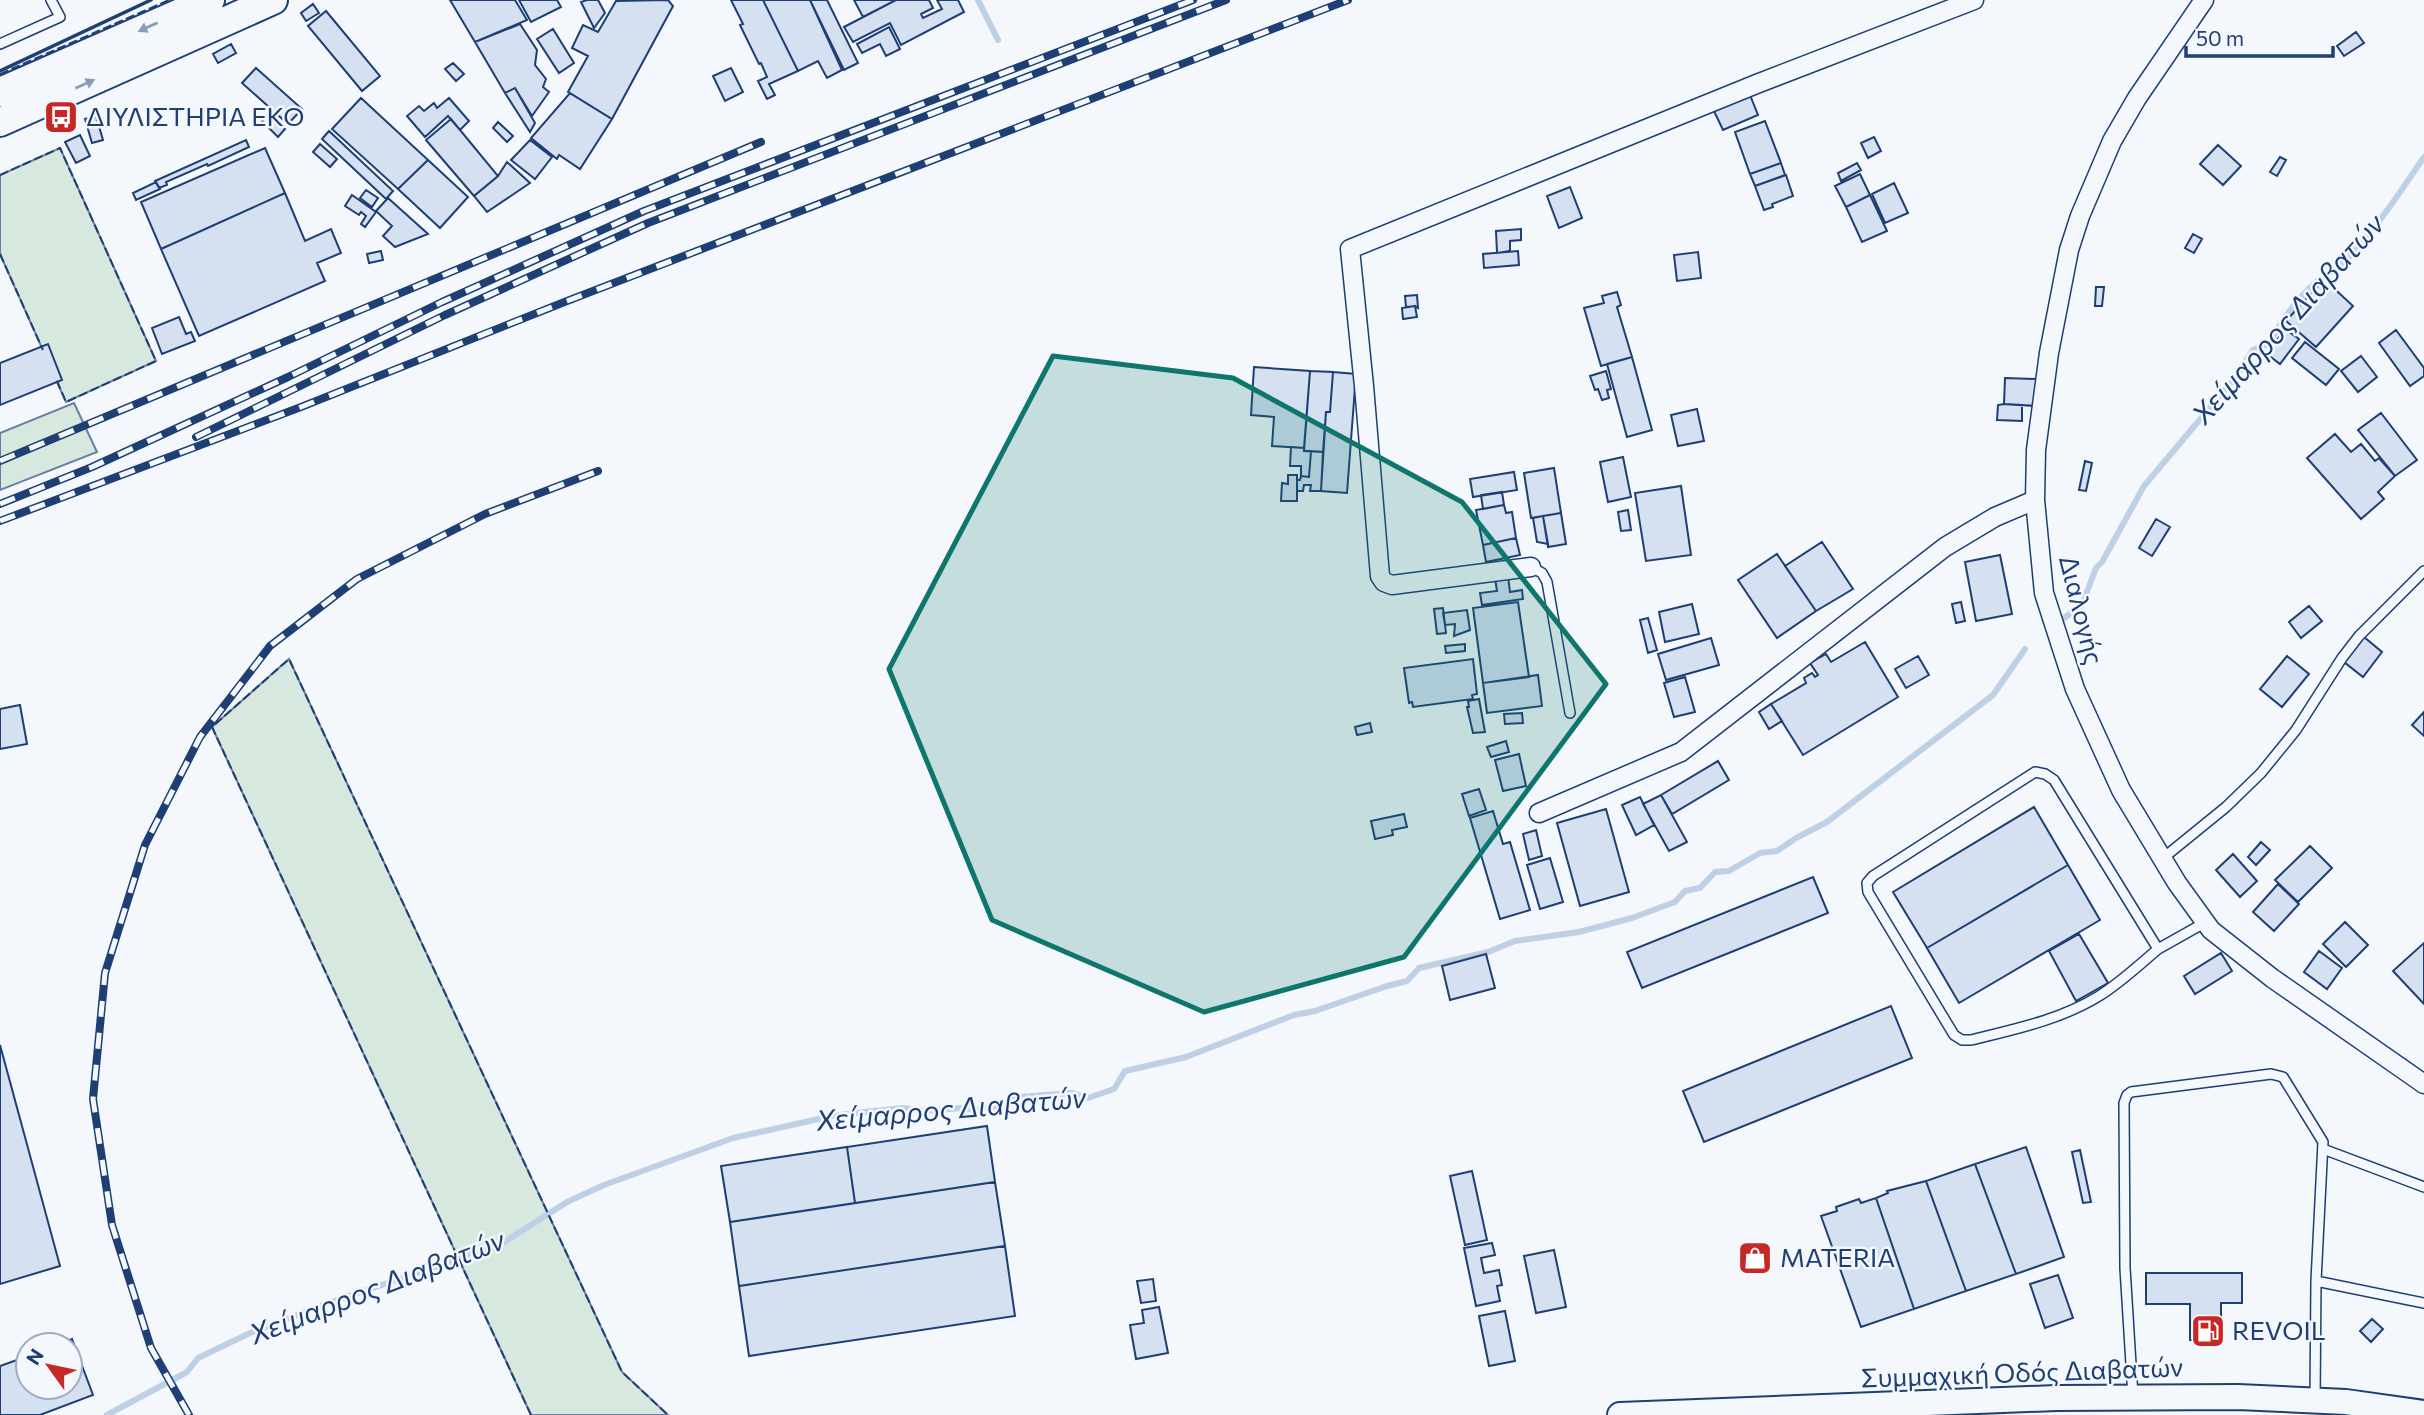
<svg xmlns="http://www.w3.org/2000/svg" width="2424" height="1415" font-family="Commissioner,sans-serif">
	<style>
		.green { fill: #d7e8df; stroke: #687fa3; stroke-width: 2 }
		.lines { fill: none; stroke-linecap: round; stroke-linejoin: round }
		.stream { stroke: #bed0e5; stroke-width: 6 }
		.building { fill: #d5e0f0; stroke: #1d3f73; stroke-width: 2 }
		.lane-casing { stroke: #1d3f73; stroke-width: 12 }
		.street-casing { stroke: #1d3f73; stroke-width: 21 }
		.secondary-casing { stroke: #1d3f73; stroke-width: 28 }
		.primary-casing { stroke: #1d3f73; stroke-width: 32 }
		.lane { stroke: #f4f7fb; stroke-width: 9 }
		.street { stroke: #f4f7fb; stroke-width: 18 }
		.secondary { stroke: #f4f7fb; stroke-width: 24 }
		.primary { stroke: #f4f7fb; stroke-width: 28 }
		.rail-casing { stroke: #1d3f73; stroke-width: 8 }
		.rail { stroke: #f4f7fb; stroke-width: 5; stroke-dasharray: 16; stroke-linecap: butt }
		.fence { stroke: #1d3f73; stroke-width: 2; stroke-dasharray: 9 3.5; stroke-linecap: butt }
		.wall { stroke: #1d3f73; stroke-width: 3.5 }
		.oneway { fill: #889bb7 }
		.marked { fill: #0f766e; fill-opacity: 0.2; stroke: #0f766e; stroke-width: 5; stroke-linejoin: round }
		.labels { text-anchor: middle; stroke-width: 5; stroke-linejoin: round; paint-order: stroke }
		.poi-label { font-size: 26px; fill: #1d3f73; stroke: #f4f7fb; text-anchor: start }
		.street-label { font-size: 26px; fill: #1d3f73; stroke: #f4f7fb }
		.water-label { font-size: 28px; font-style: italic; fill: #1d3f73; stroke: #f4f7fb }
	</style>
	<rect width="100%" height="100%" fill="#f4f7fb"/>
	<path class="green" d="M60 148 156 361 66 402 0 254V175Z
		M74 403 97 452 0 490V433Z
		M289 659 622 1372 668 1415H531L212 727Z"/>
	<g class="lines">
		<path class="stream" d="M978 0 998 40
			M2063 619 2082 605 2096 568 2102 562 2144 486 2234 379 2253 350 2270 343C2280 322 2297 299 2315 283 2326 274 2339 268 2349 257 2378 226 2401 191 2424 157
			M107 1415 187 1372 198 1358 250 1333 331 1302 498 1246 567 1202 604 1185 733 1138 832 1116 865 1112 903 1108 923 1111 962 1108 976 1110 998 1106 1019 1097 1073 1093 1088 1098 1114 1089 1125 1071 1186 1057 1294 1015 1315 1011 1387 986 1407 981 1419 968 1488 952 1515 941 1579 932 1632 918 1675 902 1685 891 1700 888 1715 872 1729 871 1760 853 1777 851 1796 838 1827 822 1993 695 2025 649"/>
	</g>
	<path class="building" d="M450 0H515L527 20 475 42Z
		M519 0H557L561 7 531 22Z
		M587 0H598L605 13 594 28 581 2Z
		M668 0 673 6 612 119 568 92 588 56 572 48 583 25 598 32 616 1Z
		M731 0H763L798 71 769 84 775 95 767 99 758 81 767 77 761 63 759 64 740 25 743 24Z
		M763 0H810L842 70 827 78 818 61 798 71Z
		M810 0H827L858 63 844 70Z
		M854 0H896L863 17Z
		M896 0H929L933 8 921 14 923 18 942 9 937 0H958L964 12 901 45 890 23 853 42 844 27Z
		M313 4 319 13 306 21 301 13Z
		M326 11 380 76 362 91 308 26Z
		M520 24 537 50 535 65 546 79 543 87 549 92 532 116 515 88 505 93 475 42Z
		M889 27 900 49 886 56 880 44 862 53 857 44Z
		M553 29 574 63 559 73 537 39Z
		M2356 32 2364 43 2344 56 2337 46Z
		M231 44 236 53 218 63 213 54Z
		M453 63 464 74 456 81 445 69Z
		M256 68 302 109 288 124 242 83Z
		M731 68 743 92 725 101 713 76Z
		M515 88 535 123 530 132 505 93Z
		M570 93 612 119 580 169 559 155 557 159 531 138Z
		M1750 95 1758 115 1723 130 1714 111Z
		M361 98 428 160 398 189 332 129Z
		M449 98 469 121 460 130 448 116 425 137 407 116 419 106 424 111 434 103 437 108Z
		M268 114 285 129 278 137 262 121Z
		M96 116 103 140 92 143 85 119Z
		M451 119 498 176 474 196 426 140Z
		M1765 121 1781 163 1750 174 1735 132Z
		M498 122 513 136 507 142 493 128Z
		M329 131 393 191 386 199 322 139Z
		M80 135 90 156 76 163 65 142Z
		M1874 137 1881 151 1868 158 1861 143Z
		M246 140 249 147 208 166 207 164 166 182 167 185 159 188 155 181Z
		M530 140 552 157 535 179 511 160Z
		M320 144 337 159 330 167 313 152Z
		M2218 145 2241 166 2223 185 2200 164Z
		M265 148 285 193 161 249 141 202Z
		M2280 157 2286 160 2277 176 2270 172Z
		M428 160 468 197 440 228 398 189Z
		M507 162 530 183 487 212 474 196 498 176Z
		M1781 163 1785 175 1755 186 1750 174Z
		M1857 163 1861 170 1841 181 1838 173Z
		M1860 174 1870 195 1846 207 1835 186Z
		M1786 175 1793 196 1772 204 1773 207 1764 210 1755 186Z
		M156 182 160 189 136 200 133 193Z
		M1894 183 1908 213 1885 223 1872 194Z
		M1570 187 1582 218 1559 228 1547 196Z
		M366 190 378 198 372 207 360 198Z
		M285 193 305 241 331 229 341 253 317 263 325 281 199 336 161 249Z
		M352 195 376 212 365 227 361 224 366 216 361 212 359 215 345 206Z
		M1870 195 1887 231 1862 242 1846 207Z
		M388 198 428 234 395 247 383 236 392 226 376 211Z
		M1521 229V240L1510 241V251L1497 253 1496 231Z
		M2193 234 2202 239 2194 253 2185 248Z
		M381 251 383 260 369 263 367 254Z
		M1518 251 1519 265 1484 268 1483 254Z
		M1698 252 1701 278 1677 281 1674 255Z
		M2324 279 2353 306 2316 347 2286 321Z
		M2096 287H2104L2102 306H2095Z
		M1617 292 1621 305 1617 307 1632 357 1601 366 1584 308 1604 303 1602 296Z
		M1417 295 1418 308 1415 306 1406 307 1405 296Z
		M1415 306 1417 317 1403 319 1402 308Z
		M179 317 186 334 191 332 195 341 162 354 152 328Z
		M2285 329 2299 339 2280 364 2267 354Z
		M2396 330 2424 368V376L2410 386 2379 343Z
		M2305 342 2339 369 2326 385 2292 358Z
		M48 344 62 380 0 405V363Z
		M2361 356 2377 377 2358 392 2341 371Z
		M1632 357 1652 430 1627 437 1607 364Z
		M1254 367 1310 371 1304 448 1272 446 1274 417 1251 415Z
		M1310 371 1333 372 1330 412H1326L1323 452 1304 451Z
		M1606 371 1611 389 1607 390 1609 398 1602 400 1598 389 1595 390 1590 376Z
		M1333 372 1356 374 1347 493 1321 491 1326 412H1330Z
		M2005 378 2037 379 2036 406 2004 404Z
		M2004 404 2022 405V421L1997 420 1998 405Z
		M1697 409 1704 441 1678 446 1671 415Z
		M2381 413 2417 460 2395 476 2358 430Z
		M2335 434 2351 452 2361 444 2375 461 2379 458 2395 476 2378 492 2384 499 2361 519 2307 458Z
		M1291 447 1304 448V451H1311L1309 477 1301 476V466H1290Z
		M1311 451 1323 452 1321 491H1310L1311 485H1304L1303 491H1297V480H1300L1301 476 1309 477Z
		M1623 457 1631 497 1608 502 1600 462Z
		M2085 461 2092 463 2086 491 2079 490Z
		M1554 468 1561 513 1531 518 1524 473Z
		M1514 472 1517 490 1473 497 1470 479Z
		M1288 475H1297V501H1281L1282 483 1288 484Z
		M1681 486 1691 555 1646 561 1635 493Z
		M1502 492 1504 505 1483 509 1481 495Z
		M1504 505 1506 513 1512 512 1516 538 1483 545 1476 510Z
		M1628 510 1631 530 1621 531 1618 512Z
		M1561 513 1566 544 1548 547 1543 516Z
		M1543 516 1548 544 1537 542 1533 518Z
		M2156 519 2170 527 2152 556 2139 548Z
		M1516 538 1520 555 1486 562 1483 545Z
		M1822 542 1853 589 1816 611 1785 566Z
		M1777 554 1816 611 1777 638 1738 580Z
		M2000 555 2012 614 1976 621 1965 562Z
		M1508 576 1510 592 1522 590 1523 599 1482 605 1480 593 1497 591 1495 578Z
		M1518 602 1529 677 1483 683 1473 608Z
		M1961 602 1965 621 1956 623 1952 604Z
		M1692 604 1699 634 1665 642 1659 612Z
		M2309 606 2322 621 2301 638 2289 622Z
		M1443 608 1446 633 1437 634 1434 609Z
		M1467 610 1470 630 1454 636 1455 624 1445 625 1443 613Z
		M1648 618 1657 650 1648 653 1640 620Z
		M2364 637 2382 652 2363 677 2344 662Z
		M1711 638 1719 665 1666 680 1658 654Z
		M1865 642 1898 697 1803 755 1771 704 1806 683 1804 678 1812 673 1815 677 1818 675 1810 663 1826 654 1831 662Z
		M1465 644V651L1446 653 1445 646Z
		M1918 656 1929 675 1906 688 1895 669Z
		M2287 656 2309 674 2282 707 2260 689Z
		M1473 659 1477 694 1472 695 1473 699 1413 707 1412 702 1409 703 1404 668Z
		M1538 675 1542 706 1487 713 1483 683Z
		M1685 677 1695 712 1674 717 1664 683Z
		M1479 699 1485 732 1473 733 1467 707H1469L1468 701Z
		M1771 704 1782 721 1769 729 1759 712Z
		M20 705 27 744 0 749V709Z
		M2424 712V736L2412 725Z
		M1522 713 1523 723 1505 724 1504 714Z
		M1370 723 1372 732 1357 735 1355 727Z
		M1506 741 1509 752 1491 757 1487 747Z
		M1519 754 1526 786 1503 791 1495 760Z
		M1718 761 1729 780 1672 814 1661 795Z
		M1479 789 1486 810 1469 816 1462 794Z
		M1661 795 1687 842 1669 851 1643 804Z
		M1640 797 1654 825 1636 835 1622 805Z
		M2034 807 2068 865 1927 948 1893 892Z
		M1606 809 1629 892 1580 906 1557 823Z
		M1493 811 1503 844 1510 842 1530 910 1500 919 1470 818Z
		M1404 814 1407 827 1392 830 1393 835 1375 839 1371 821Z
		M1536 830 1542 856 1529 860 1523 834Z
		M2261 842 2270 850 2256 865 2248 857Z
		M2310 846 2332 868 2298 902 2275 880Z
		M2233 854 2257 881 2240 897 2216 870Z
		M1550 858 1563 902 1540 909 1527 865Z
		M2068 865 2100 920 1959 1003 1927 948Z
		M1813 877 1828 913 1642 988 1627 952Z
		M2278 884 2299 904 2274 931 2253 912Z
		M2345 922 2368 945 2346 967 2323 944Z
		M2079 934 2108 983 2076 1001 2049 951Z
		M2424 943V1004L2393 971Z
		M2319 951 2342 968 2327 989 2304 972Z
		M2221 953 2232 971 2195 994 2184 976Z
		M1486 954 1495 988 1450 1000 1442 966Z
		M1891 1006 1912 1058 1704 1142 1683 1091Z
		M0 1045 60 1266 0 1284Z
		M987 1126 995 1182 855 1203 847 1147Z
		M847 1147 855 1203 730 1222 721 1166Z
		M2026 1147 2064 1257 2016 1274 1975 1164Z
		M2080 1150 2091 1202 2083 1203 2072 1152Z
		M1975 1164 2016 1274 1966 1291 1926 1181Z
		M1472 1171 1487 1240 1465 1245 1450 1176Z
		M1926 1181 1966 1291 1914 1309 1876 1198 1888 1193 1887 1191Z
		M995 1182 1005 1246 739 1286 730 1222Z
		M1876 1198 1914 1309 1861 1327 1821 1216 1837 1211 1836 1207 1859 1199 1861 1203Z
		M1492 1243 1495 1255 1481 1258 1484 1273 1499 1270 1502 1285 1497 1286 1500 1301 1476 1306 1464 1248Z
		M1005 1246 1015 1316 749 1356 739 1286Z
		M1554 1250 1566 1307 1536 1313 1524 1256Z
		M2146 1273H2242V1303H2221V1340H2190V1304H2146Z
		M2058 1275 2073 1318 2045 1328 2030 1284Z
		M1153 1279 1156 1301 1141 1303 1137 1281Z
		M1159 1307 1168 1353 1136 1359 1130 1325 1144 1323 1142 1310Z
		M1505 1311 1515 1361 1489 1366 1479 1316Z
		M2372 1319 2383 1329 2371 1342 2360 1331Z
		M72 1339 93 1395 40 1415H0V1366L28 1356V1387H70V1345H56Z"/>
	<g class="lines">
		<g class="lane-casing">
			<path id="lane" d="M0 44 60 17 51 0
				M1531 567 1542 573 1547 582 1570 713
				M2162 859 2226 807 2261 773 2296 730 2342 658 2359 636 2424 571
				M2158 949C2139 965 2120 983 2099 996 2060 1020 2015 1029 1971 1040H1962L1954 1035 1868 892 1867 883 1873 876 2035 772 2045 774 2054 780 2158 949 2206 922
				M2323 1149 2424 1187
				M2316 1281 2424 1303
				M2133 1396 2125 1268 2124 1103 2127 1095 2131 1092 2271 1074 2283 1077 2323 1142 2316 1281 2315 1400"/>
		</g>
		<g class="street-casing">
			<path id="street" d="M2204 0 2137 98 2112 141 2080 216 2069 250 2049 353 2036 450 2035 500 2044 593 2075 689 2121 790 2177 883 2211 930 2272 978 2424 1084
				M1531 567 1392 585 1384 582 1380 576 1364 386 1350 249 1759 83 1974 0
				M1539 813 1681 752 1945 547 1995 517 2035 500"/>
		</g>
		<g class="secondary-casing">
			<path id="secondary" d="M1620 1415 2056 1398 2238 1397 2346 1402 2424 1413"/>
		</g>
		<g class="primary-casing">
			<path id="primary" d="M0 92 210 0
				M0 122 273 0"/>
		</g>
		<use href="#lane" class="lane"/>
		<use href="#street" class="street"/>
		<use href="#secondary" class="secondary"/>
		<use href="#primary" class="primary"/>
		<g class="rail-casing">
			<path id="rail" d="M196 437 445 315 648 223 1226 0
				M0 461 761 142
				M0 504 92 467 288 377 442 302 644 211 1193 0
				M0 521 301 407 567 301 1348 0
				M189 1415 151 1348 112 1225 93 1099 105 973 145 845 200 737 270 646 357 579 485 514 598 471"/>
		</g>
		<use href="#rail" class="rail"/>
		<path class="fence" d="M0 74 169 0
			M0 175 60 148 156 361 66 402 56 379
			M0 254 43 350
			M531 1415 212 727 289 659 622 1372 668 1415"/>
		<path class="wall" d="M0 71 151 0"/>
	</g>
	<defs><path id="oneway-solid" d="M-6-.8H1V-3.2L6.5 0L1 3.2V.8H-6Z" transform="scale(1.75)"/></defs>
	<g class="oneway">
		<use href="#oneway-solid" transform="translate(148 27) rotate(156)"/>
		<use href="#oneway-solid" transform="translate(85 84) rotate(-24)"/>
	</g>
	<path class="marked" d="M1053 356 1233 378 1462 502 1606 684 1404 957 1204 1012 992 920 889 669Z"/>
	<defs>
		<g id="bus-square" transform="scale(1.75)"><rect x="-9" y="-9" width="18" height="18" rx="4" fill="#c62828" stroke="#f4f7fb"/><path d="M-5-6H5V4H4V6H2V4H-2V6H-4V4H-5ZM-3.5-4V0h7V-4ZM-3.5 1.2v1.5H-2V1.2ZM2 1.2v1.5H3.5V1.2Z" fill="#fff"/></g>
		<g id="shop-square" transform="scale(1.75)"><rect x="-9" y="-9" width="18" height="18" rx="4" fill="#c62828" stroke="#f4f7fb"/><path d="M-5-2.5h2.3a2.7 3.5 0 0 1 5.4 0H5L5.5 6h-11ZM-1.5-2.5h3a1.5 2.3 0 0 0-3 0Z" fill="#fff"/></g>
		<g id="fuel-square" transform="scale(1.75)"><rect x="-9" y="-9" width="18" height="18" rx="4" fill="#c62828" stroke="#f4f7fb"/><path d="M-5.5-6h7V0h2V4h1.3V-2.5L3-4.5l.8-.8L6-3V5H2.5V1h-1V6h-7ZM-4.2-4.7v3.2H.2V-4.7Z" fill="#fff"/></g>
	</defs>
	<g fill-rule="evenodd">
		<use href="#bus-square" x="61" y="117"/>
		<use href="#shop-square" x="1755" y="1258"/>
		<use href="#fuel-square" x="2208" y="1331"/>
	</g>
	<g class="labels">
		<g class="poi-label">
			<text x="86" y="126">ΔΙΥΛΙΣΤΗΡΙΑ ΕΚΟ</text>
			<text x="1780" y="1267">MATERIA</text>
			<text x="2232" y="1340">REVOIL</text>
		</g>
		<g class="street-label">
			<text transform="translate(2081 610) rotate(76)" y="9">Διαλογής</text>
			<text transform="translate(2022 1373) rotate(-2)" y="9">Συμμαχική Οδός Διαβατών</text>
		</g>
		<g class="water-label">
			<text transform="translate(2288 319) rotate(-48)" y="10">Χείμαρρος Διαβατών</text>
			<text transform="translate(951 1109) rotate(-5)" y="10">Χείμαρρος Διαβατών</text>
			<text transform="translate(377 1287) rotate(-21)" y="10">Χείμαρρος Διαβατών</text>
		</g>
	</g>
	<g transform="translate(49 1366) rotate(303)"><circle r="33" fill="#f4f7fb" stroke="#9eadc5" stroke-width="2"/>
	<path d="M0-5L12 26L0 18L-12 26Z" fill="#c62828"/>
	<text y="-10" font-size="19" font-weight="bold" text-anchor="middle" fill="#1d3f73">N</text>
	</g>
	<path d="M2186 46v10h147v-10" fill="none" stroke="#1d3f73" stroke-width="3.5"/>
	<text x="2196" y="46" font-size="21" fill="#1d3f73" stroke="#f4f7fb" stroke-width="5" paint-order="stroke">50 m</text>
</svg>
